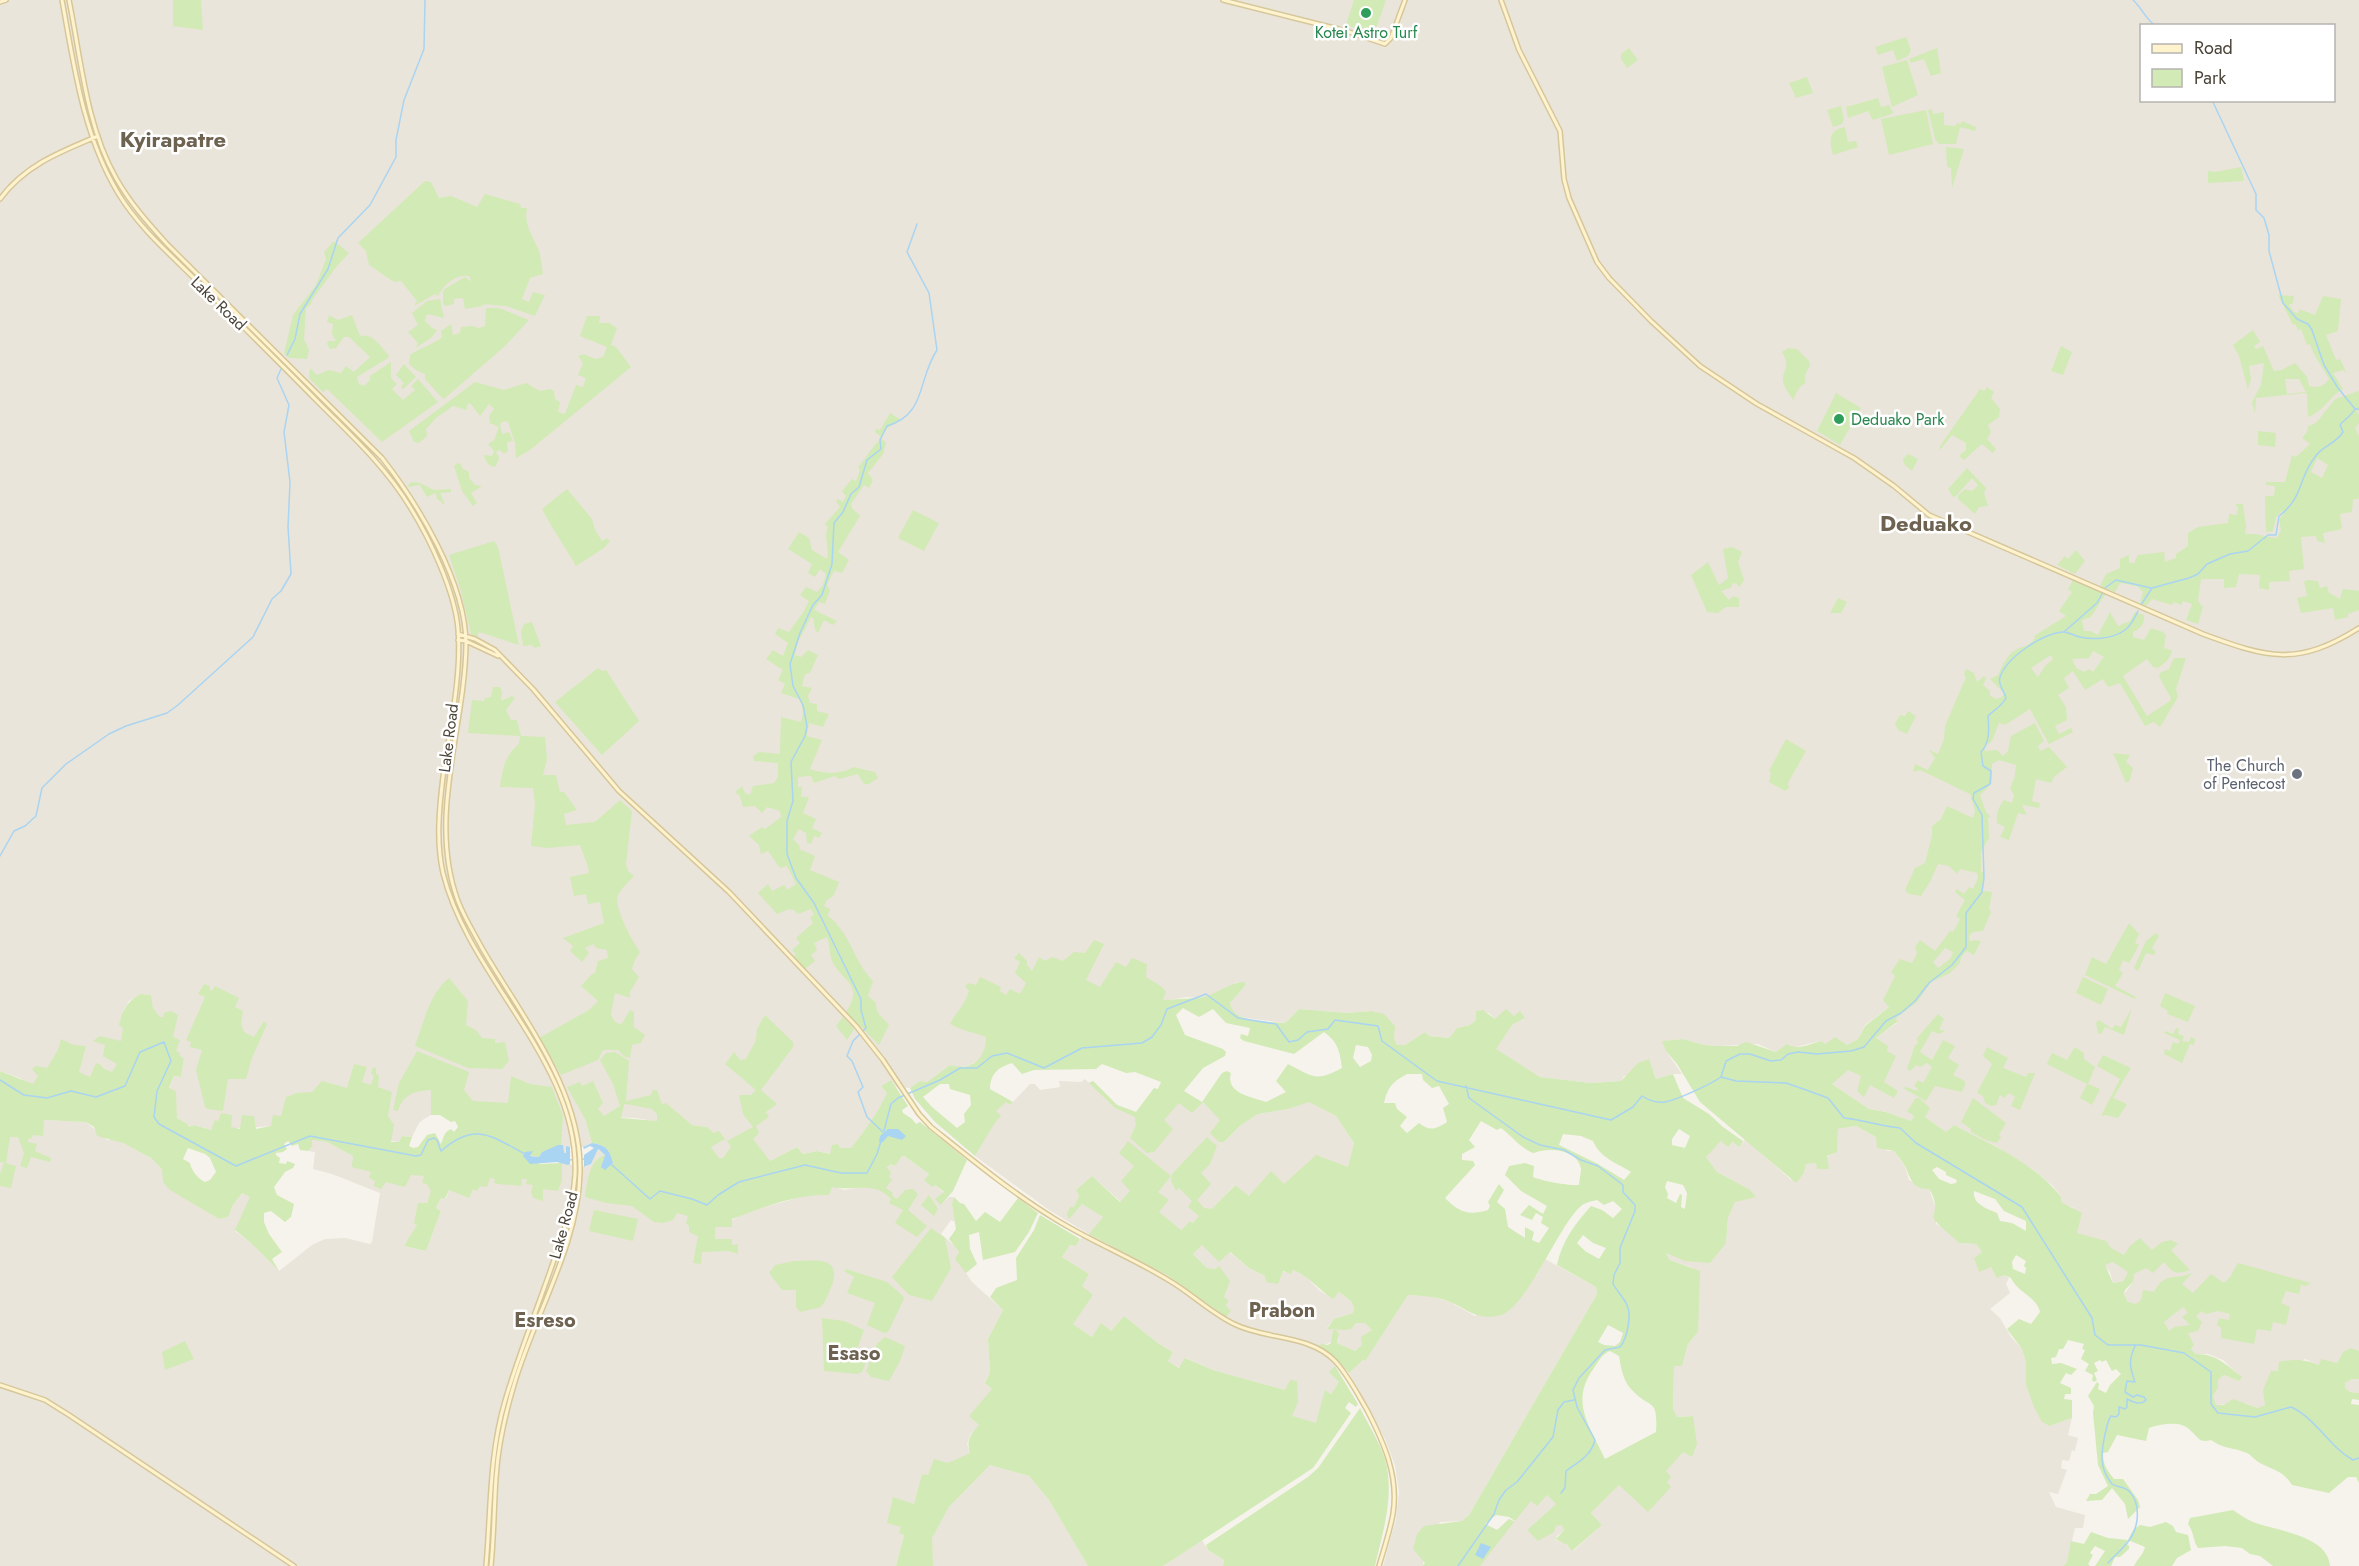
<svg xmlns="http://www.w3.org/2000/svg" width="2359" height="1566" font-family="Jost,sans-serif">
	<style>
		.residential { fill: #eae5da; fill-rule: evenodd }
		.green { fill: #d2eab5; fill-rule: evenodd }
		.water { fill: #a9d4f2 }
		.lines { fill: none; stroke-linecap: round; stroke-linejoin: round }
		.stream { stroke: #a9d4f2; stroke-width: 1.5 }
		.secondary-casing { stroke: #d6c79b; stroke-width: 6 }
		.secondary { stroke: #fff3cd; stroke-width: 3 }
		.leisure-dot { fill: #2e9e5b; stroke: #fff; stroke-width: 2 }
		.worship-dot { fill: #6b7280; stroke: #fff; stroke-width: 2 }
		.labels { text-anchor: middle; stroke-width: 5; stroke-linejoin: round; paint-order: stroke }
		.leisure-label { font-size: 16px; fill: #27864d; stroke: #fff }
		.street-label { font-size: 16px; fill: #4b4439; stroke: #fff }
		.worship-label { font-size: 16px; fill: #5b616d; stroke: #fff; text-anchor: end }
		.quarter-label { font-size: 20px; font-weight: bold; fill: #6e6250; stroke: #fff }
		.district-label { font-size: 22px; font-weight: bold; fill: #6e6250; stroke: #fff }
	</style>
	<rect width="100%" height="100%" fill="#f6f3ec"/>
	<path class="residential" d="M0 0H2359V1353L2343 1352 2337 1363 2319 1365 2305 1359 2278 1371 2266 1405 2258 1408 2245 1403 2216 1405 2213 1396 2218 1388 2217 1380 2224 1375 2239 1381 2241 1377 2223 1360 2208 1354H2196L2191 1349 2194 1345 2187 1332 2162 1338 2128 1302 2124 1294 2133 1282 2124 1281 2113 1283 2110 1272 2075 1235 2074 1208 2061 1203V1197L2053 1186 2034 1170 1995 1146 1954 1125 1946 1132 1925 1117 1914 1116 1911 1121 1886 1112 1869 1109 1832 1084 1818 1082 1881 1042 1876 1038 1897 1023 1889 1007 1865 1025 1858 1039 1847 1045 1825 1044 1820 1041 1776 1052 1758 1044 1719 1046 1704 1045 1683 1039 1663 1041 1666 1051 1682 1074H1673L1656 1079 1654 1072 1624 1076 1621 1081 1591 1083 1540 1077 1495 1049 1512 1025 1525 1018 1514 1016 1495 1019 1489 1013 1476 1011V1020L1470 1025 1457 1028 1449 1038 1429 1036 1425 1032 1405 1045H1397L1371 1011 1348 1013 1299 1009 1285 1023 1238 1017 1231 1010 1230 1003 1245 986 1237 982 1221 992 1198 998 1187 997 986 1030V1050L979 1060 970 1065 958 1068 950 1065 927 1082 920 1081 910 1088 896 1087 891 1080 881 1086 887 1093 883 1102 875 1117 851 1148H840L831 1154 817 1151 803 1154 797 1147 770 1161 744 1167 719 1158 711 1147 714 1133 707 1127 692 1125 679 1116 659 1122 636 1118 604 1117 585 1119 592 1143 583 1147H567L566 1153H563L558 1145 471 1121 447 1118 440 1115H431L424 1119 419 1123 412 1137 402 1136 399 1142 272 1126 211 1130 194 1125 189 1127 188 1124 177 1118 169 1089 174 1076 181 1077 184 1058 179 1056 176 1051 173 1037 163 1018 160 1017 153 1008 150 995 140 994 129 1001 124 1009 120 1021 125 1029 120 1072 39 1091 20 1078 0 1071ZM2142 26H2334V100H2142Z
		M1085 1079 1089 1083 1093 1081 1117 1105 1136 1112 1179 1103 1203 1102 1221 1120 1224 1142 1241 1125 1258 1114 1288 1109 1309 1101 1336 1116 1354 1143 1349 1167 1248 1196 1234 1185 1213 1209 1193 1223 1190 1221 1181 1230 1146 1224 1092 1176 1076 1190 1079 1196 1074 1207 1067 1214 1082 1204 1093 1210 1103 1217 1090 1234 1167 1275 1225 1317 1224 1297 1229 1281 1218 1267 1215 1269 1207 1268 1193 1254 1202 1245 1229 1252 1249 1268 1265 1276 1293 1270 1303 1274 1320 1291 1333 1298 1339 1292 1351 1301 1354 1308 1353 1313 1334 1319 1327 1328 1356 1322 1365 1323 1372 1330 1362 1345 1355 1351 1337 1343 1339 1338 1333 1331 1332 1342 1320 1346 1342 1363 1335 1366 1339 1382 1331 1394 1325 1390 1317 1424 1292 1417 1285 1390 1213 1370 1186 1358 1180 1368 1168 1361 1173 1352 1159 1344 1124 1316 1111 1331 1101 1324 1092 1337 1073 1324 1081 1286 1089 1274 1062 1257 1070 1245 1076 1246 1080 1239 1089 1234 1049 1210 975 1156 988 1133 994 1104 1006 1102 1010 1105 1030 1084H1035L1040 1090 1060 1087 1059 1081 1081 1082Z
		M44 1120 86 1122 107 1140 115 1139 123 1143 151 1158 162 1169 170 1189 219 1219 228 1217 233 1205 242 1193 251 1197 235 1231 251 1243 279 1271 312 1245 325 1239 345 1238 370 1244 372 1242 380 1193 332 1174 313 1169 315 1152 308 1151 312 1147V1140L327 1142 359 1159 411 1174 425 1176 432 1191 415 1230 404 1246 426 1251 441 1211 436 1208 441 1198 446 1199 449 1190 473 1189 489 1178 560 1173 562 1163 586 1167 591 1164 597 1149 678 1210 732 1227V1220L745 1213 811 1194 828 1195 832 1186 844 1190 868 1186 884 1191 889 1177 887 1169 891 1164 895 1166 902 1155 929 1174 924 1180 935 1185 944 1193 941 1205 949 1197H954L952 1204 955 1222 951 1220 941 1234 957 1248 966 1273 972 1282 1003 1310 988 1339 990 1372 985 1382 992 1389 980 1425 970 1435 967 1444 970 1453 928 1476 922 1474 914 1504 893 1498 904 1534 896 1566H0V1126Z
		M1856 1126 1876 1137 1887 1151H1894L1905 1167 1909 1180 1929 1189 1936 1209V1224L1948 1230 1959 1243 1976 1244 1982 1252 1974 1258 2009 1278 2006 1284 2010 1293 1990 1309 2000 1318 2011 1337 2022 1349 2026 1363V1385L2050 1426 2072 1418 2068 1435 2078 1438 2075 1451 2072 1450 2069 1461 2062 1460 2061 1468 2067 1470 2058 1494 2049 1492 2056 1507 2085 1515 2083 1528H2075L2067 1562 2063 1566H1461L1485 1525 1498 1530 1509 1519 1515 1521 1521 1511 1531 1501 1547 1495 1556 1504 1527 1530 1560 1524 1564 1530 1554 1539 1564 1543 1573 1551 1602 1525 1591 1513 1620 1484 1666 1482 1665 1471 1683 1451 1692 1457 1693 1416 1677 1417 1673 1408 1674 1365 1682 1366 1688 1344 1698 1332 1693 1268 1670 1260 1666 1252 1726 1243 1728 1218 1735 1201 1749 1189 1717 1172 1705 1157 1721 1141 1732 1142 1740 1147 1745 1139 1791 1180 1804 1173 1806 1164 1816 1163 1836 1152 1838 1129Z
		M1545 1259 1596 1287 1597 1294 1469 1515 1462 1521 1440 1522 1422 1566H1383L1396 1519 1399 1492 1395 1465 1385 1439 1349 1373 1363 1360H1366L1408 1295 1430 1296 1450 1302 1475 1316 1537 1275Z
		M2352 1379H2359V1393L2350 1392 2345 1388V1383Z
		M990 1465 1029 1476 1049 1500 1088 1566H933L931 1539 949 1507Z
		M1202 1540 1208 1550 1224 1560 1223 1566H1163Z"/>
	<path class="green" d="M173 0H201L203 30 173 26Z
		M1354 0H1386L1374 34 1346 25Z
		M1906 37 1911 50 1908 56 1897 61 1893 50 1878 55 1875 47Z
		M1629 48 1638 60 1627 68 1621 59V54Z
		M1937 48 1941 73 1931 76 1924 59 1911 63 1909 59Z
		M1907 60 1918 95 1892 107 1882 67Z
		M1807 77 1813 93 1796 98 1789 83Z
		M1878 98 1881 107 1889 105 1893 112 1892 114 1873 120 1868 111 1848 118 1846 107Z
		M1841 106 1844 120 1842 124 1833 127 1827 110Z
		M1932 109 1933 114 1944 112V125L1956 126 1957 123 1961 124 1962 121 1976 127 1975 131 1960 127 1956 144H1939L1935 139 1928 110Z
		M1926 110 1933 144 1889 155 1881 119Z
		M1845 127 1848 142 1856 141 1858 147 1833 155C1829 141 1828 130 1845 127Z
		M1946 147 1964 149 1952 188 1951 168 1947 167Z
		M2241 167 2244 181 2208 183V171L2215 172Z
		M425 181 431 182 439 198 451 196 477 207 485 194 520 204 521 208H527C523 226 535 238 540 254 541 261 542 268 543 274L530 278 522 299 529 302 533 292 545 295 535 316 506 306 482 304 473 284 483 306 465 309 463 298 454 299V304L446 306 443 304V291L446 288 465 277 472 282 469 276C455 274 443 286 438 296L435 294 414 306 417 301 401 281 394 282 369 265 366 251 358 243Z
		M334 241 349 253 337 266 312 300 311 304 306 308 304 339 309 350 307 359 289 358 284 353 293 315 316 285 326 259 324 252Z
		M2278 295 2294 296 2293 303 2289 305 2294 312 2299 313V309L2315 315 2323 296 2341 299 2338 331 2326 335 2336 360 2340 359 2347 374 2343 370 2333 373 2343 389C2328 398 2324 411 2308 417L2307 393 2256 398 2255 413 2252 402 2261 385 2264 363 2249 366 2251 379 2248 389 2239 356 2233 345 2253 330 2260 342 2254 346 2256 349 2263 346 2274 371 2281 370 2295 363 2307 377 2309 386C2318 388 2323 387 2329 379 2323 367 2314 358 2310 344L2307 345 2301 329 2298 330 2295 324 2293 325ZM2299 379 2306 392 2287 394 2285 379Z
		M440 299 444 318 427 314 425 321 432 328 437 330 432 337 416 348 418 343 408 332 418 325 412 313 427 301Z
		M486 308H499L529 320 505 346 444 399 442 398 425 379V374L416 370 409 364 410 355C419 348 437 343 442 337L441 331 451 324 453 335 460 333 461 327 473 326 478 328 485 326Z
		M329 315 338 320 352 315 360 336C373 333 381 347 389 356L388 358 357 377 359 384 364 386 370 380V376L391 362V378L397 384 392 389 403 400 415 390 411 386 418 379 438 402 382 442 327 389 323 392 309 378 310 368 317 375 329 370 341 373 346 366 354 372 370 357 349 337H344L336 348 330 349 327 344 328 341H336L332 334 333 324 327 322Z
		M587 316H600L599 323H609L617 328 611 345 616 347 631 367 530 450 516 458 515 443 508 422 504 421 500 424 502 434 509 432 513 441 507 442 508 451 504 454 500 450 496 452 499 458 496 466 493 467 488 464 483 455 492 456 494 451 488 444 494 440 499 427 490 423 489 416 494 409 489 404 480 416 470 403 467 405V410L453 406 436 418 426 429 427 436 419 443 414 442 409 431 475 382 504 390 526 383 540 391 550 389 554 391 555 399 560 402 558 412 565 414 576 385 583 387 586 378 578 375 583 363 578 356 584 354 595 359 603 357 607 347 580 336Z
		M2061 346 2072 352 2063 375 2051 371Z
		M1788 348 1797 349 1809 361 1810 366 1805 375V383L1799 388 1793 400C1790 394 1784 388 1783 381 1782 368 1792 370 1782 352Z
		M404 364 416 377 403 389 401 387 404 383 396 375Z
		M1987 387 1994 392 1991 398 2000 409 1999 417 1988 425 1991 432 1987 439 1996 449 1993 453 1982 444 1964 460 1959 456 1966 450V443L1952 435 1940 450V446L1980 389 1984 391Z
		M2359 391V410L2356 411 2359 414V423L2355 428 2359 436V499H2353L2352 512 2340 514 2342 529 2323 533 2325 543 2317 541 2316 536 2301 537 2304 569 2289 571 2290 581 2269 582V590L2259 588 2260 575 2239 574 2236 587 2224 588V579H2201L2198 601 2203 607 2198 624 2186 620 2192 604 2183 601 2181 605 2174 602 2172 605 2152 599 2146 606 2140 603 2143 592 2137 586 2120 583 2115 592 2100 586 2106 574 2120 568V559L2129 555V563H2134L2138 555 2164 552 2165 562 2176 558V554L2188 546V533L2198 527 2228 523 2229 514 2237 515 2238 507 2235 504H2243L2246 526 2245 534C2256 533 2265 537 2277 538L2281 530 2279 519 2284 513 2282 511 2276 517 2273 531 2266 532 2265 496H2274L2275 486 2266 485V482H2285L2292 455 2296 457 2310 444 2302 438 2307 432 2308 426 2316 423 2335 399ZM2317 458 2328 465 2322 478 2311 472Z
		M1836 393 1861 408 1840 445 1817 431Z
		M890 413 901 420 887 428 881 438 886 443 883 454 868 473 873 480 869 488 864 485 851 504 852 508 860 516 838 552 849 560 842 573 834 571 827 585 830 590 825 604 819 602 814 610 837 621 833 625 824 620 818 633 815 629 813 618 811 617 798 642 795 655 801 657 808 650 818 655 810 673 805 674 802 686 812 688 808 696 810 703 817 704V711L829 714 823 727 809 723 807 736 822 740 810 769C823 774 840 775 853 767L875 772 878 778 869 784H864L858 774 839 779 835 776 814 783 811 776 798 777V787H802L801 797H809L803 813 816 819 812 828 822 833 819 838 814 836 811 844 807 843 806 833 799 829 793 839 800 846 799 849 815 856 810 870 839 882 834 895 826 901 824 906 830 909 828 916C852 935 852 959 873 981L868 996 875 1002 878 1013 889 1025 879 1045 846 1012C865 984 842 982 832 961 829 953 830 945 827 937L814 943 817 950 811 955 815 961 805 969 793 957 796 954 792 950 800 943 796 938 813 923 810 917 814 915 811 909 798 914 794 910 789 909 777 914 758 893 768 884 772 891 784 885 787 890 796 884 787 866 780 868 768 851 761 854 759 845 749 836 762 827 765 829 781 817 780 811 767 807 762 813 755 806 743 807 740 796 735 792 742 786 745 793 750 795 753 786 774 783 778 777V763L754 761 753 756 759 752 780 754 781 717 801 722C804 713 803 707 799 699L781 693 785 684 778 680 783 670 766 659 773 650 783 656 788 643 775 634 778 628 789 632 804 611 809 601 800 595 806 587 817 592 823 585 826 574 820 569 815 577 808 573 812 564 788 549 799 532 809 538 812 550 827 559C830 546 823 538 828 527L825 524 840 507 836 501 838 499 843 502 846 496 842 491 852 479 856 481 860 470 858 467C866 459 870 449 879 441L880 436 875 432 876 429 880 430Z
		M2258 431 2276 433 2275 447 2258 445Z
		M1908 454 1918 459 1912 471 1904 464 1903 459Z
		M458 463 461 464 462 468 469 472V478L475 485 482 486 471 493 477 503 473 506 462 491 454 466Z
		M1967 468 1986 488 1984 493 1988 506 1979 507 1975 514 1958 499V496L1965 489 1972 491 1978 485 1972 478 1956 496 1953 497 1948 489Z
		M411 482 420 483 434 490 451 489V492L440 493 445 505 436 498 437 496 435 493 427 497 420 485 407 487Z
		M567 489 592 519 595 530 602 541 607 538 610 541 604 548 576 566C565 546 552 529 542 509Z
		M913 510 939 523 924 551 898 538Z
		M494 541 498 547 519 645 479 632 477 637 471 634 461 591 449 555Z
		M1732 547 1742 552 1738 562 1744 580 1739 587 1736 583 1732 584V587L1721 591 1729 600 1733 596 1739 598V607H1726L1718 613 1707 612 1691 575 1708 562 1719 585 1728 578 1723 549Z
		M2076 550 2085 561 2075 574 2057 565 2065 556 2068 559Z
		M2073 580 2106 593 2091 617 2082 620 2084 631H2090L2098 635 2110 612 2118 626 2130 621 2135 612 2144 615C2145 623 2141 629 2133 632V637L2144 640 2151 628 2163 632 2166 635 2164 648 2171 650 2172 652 2167 661 2158 668 2153 667 2147 659 2123 676 2147 716 2170 701 2171 698 2159 677 2160 673 2169 669 2174 658H2186L2176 689 2178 697 2160 727 2154 722 2145 726 2120 683 2108 687 2103 679 2085 690 2073 671 2064 678 2069 688 2058 695 2066 707 2067 720 2055 726 2059 734 2071 728 2073 732 2049 744 2030 709 2005 725 1999 723 1992 741 1984 747 1985 751 1997 750 2003 756 2008 751 2011 736 2035 723 2044 741 2038 746 2040 751 2049 747 2067 767 2055 776 2051 783 2036 779 2032 801 2040 803 2039 808 2022 805 2027 815 2018 813 2009 840 2000 837 2005 827 1997 823C1996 814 1998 808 2004 800L2012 803 2014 795 2010 788 2015 776 2016 765 1999 760 1992 764V783L1980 795 1986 812 1991 817H1988L1989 838 1981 852V872H1984L1983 891 1992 892 1989 909 1991 912 1983 931 1973 932 1969 936 1970 942 1974 940 1981 941 1974 955 1967 951 1961 957 1960 963 1950 973 1931 982 1917 1002 1896 1018 1897 1022 1876 1038 1888 1046 1887 1051 1896 1056 1884 1082 1898 1091 1894 1098 1870 1085 1864 1097 1857 1091 1861 1076 1848 1070 1832 1084 1869 1109 1886 1112 1911 1121 1914 1116 1907 1111 1916 1098H1919L1930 1108 1925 1117 1946 1132 1954 1125C1992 1145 2035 1163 2061 1197V1202L2082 1213 2077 1233 2106 1241 2111 1248 2124 1255 2130 1246 2140 1238 2152 1250 2162 1242 2171 1240 2178 1244 2171 1250 2190 1270C2176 1275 2173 1273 2164 1262L2153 1273 2146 1268 2134 1274 2133 1282 2125 1290 2124 1294 2128 1302 2136 1304 2141 1300 2143 1290 2154 1292C2165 1271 2173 1281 2192 1273L2182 1284 2193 1293 2211 1274 2224 1283 2230 1277 2238 1263 2311 1283 2306 1286 2301 1285 2299 1294 2286 1291 2281 1303 2290 1307 2286 1325 2273 1322 2271 1331 2257 1329 2254 1344 2221 1338V1328L2217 1325 2219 1318 2229 1320 2230 1314 2218 1311 2206 1314 2202 1311 2196 1316 2202 1322 2198 1331 2188 1333 2194 1345 2191 1349 2196 1354C2217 1354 2226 1365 2242 1377L2239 1381 2224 1375 2218 1380V1388L2213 1396 2216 1405H2224L2233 1399 2258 1408 2265 1405 2263 1390 2271 1371H2278L2279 1362C2295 1359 2304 1359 2319 1365L2321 1359 2337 1363 2343 1352 2351 1348 2359 1351V1379H2352L2345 1383V1388L2350 1392 2359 1393V1400L2352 1399 2351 1404 2359 1405V1483L2356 1477H2348L2329 1493 2292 1485C2283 1470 2272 1470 2258 1462 2254 1459 2251 1455 2247 1453 2233 1447 2226 1450 2211 1440 2199 1443 2199 1438 2191 1431 2181 1420 2162 1424 2149 1428L2146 1441 2117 1435 2108 1452 2103 1453C2103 1465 2107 1470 2114 1479H2123L2138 1500 2140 1507 2128 1519 2125 1504 2112 1488 2102 1500 2086 1501 2090 1494H2096L2108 1486 2098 1465 2093 1413 2094 1406 2088 1396 2097 1382 2099 1384 2098 1389 2106 1393 2110 1385 2121 1374 2116 1369 2112 1371 2106 1360 2102 1362 2100 1360 2094 1363 2098 1371 2094 1373 2097 1380 2094 1382 2092 1380 2093 1375 2085 1371 2089 1364 2081 1359 2085 1350 2082 1349 2084 1344 2068 1340 2063 1349H2059L2056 1357 2051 1358 2052 1364 2061 1363 2077 1369 2071 1375 2066 1373 2060 1383 2071 1388V1394H2065L2064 1399 2072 1400V1418L2050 1426 2042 1422 2034 1407 2026 1385V1363L2022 1349 2007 1329 2019 1319 2031 1324 2040 1312C2037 1297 2017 1292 2011 1278L2004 1275 1997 1278 1991 1267 1979 1272 1974 1258 1982 1252 1976 1244 1959 1243C1951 1234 1937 1226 1933 1217 1937 1207 1935 1198 1929 1189 1914 1189 1911 1181 1906 1168 1903 1162 1898 1157 1894 1151L1877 1148 1876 1137 1856 1126 1838 1129 1837 1152 1827 1156 1829 1169H1817L1816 1163 1806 1164 1804 1173 1796 1183 1700 1102 1677 1064 1666 1051 1662 1041 1683 1039 1704 1045 1719 1046H1737L1746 1042 1776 1052 1787 1044C1797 1051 1810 1044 1821 1041L1825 1044 1835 1037 1847 1045 1858 1039 1865 1026 1889 1007 1883 1000 1895 976 1891 972 1900 959 1912 963 1917 953 1915 947 1920 940 1935 951 1950 931 1953 932 1960 919 1956 916 1965 900 1955 892 1957 889 1964 894 1969 887 1973 889 1978 878 1977 873 1960 869 1957 874 1949 866 1938 864 1930 882 1921 896 1909 894 1905 890 1915 868 1925 863 1932 835V826L1941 819 1947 806 1973 818 1975 811 1970 794 1920 770 1913 772 1915 764 1928 770 1935 758 1929 750 1938 754 1944 739 1945 726 1966 677 1964 674 1966 669 1974 673 1977 682 1984 676 1986 679 1983 685 1990 691V696L1997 699 2003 696 2004 693 1990 679 1998 675C2003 664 2008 653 2019 648 2026 646 2031 644 2035 638L2034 636 2066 616 2059 611 2072 592 2068 589ZM2093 651 2104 657 2093 672 2089 669 2084 672 2076 668 2072 659 2089 658ZM2051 655 2053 659 2045 666 2038 677 2031 668ZM1945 948 1953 952 1951 958 1938 968 1933 962ZM1937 1167 1946 1172V1175L1957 1180 1956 1183 1951 1184 1939 1179 1932 1170ZM1974 1191 1995 1199 2004 1211 2026 1221V1231L2012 1223 2000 1221 1997 1213C1988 1209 1972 1204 1974 1191ZM2016 1255 2026 1261 2024 1266 2026 1268 2025 1274 2013 1269 2012 1262ZM2113 1262 2128 1272 2124 1281 2113 1283 2105 1265ZM2183 1307 2188 1313 2182 1317 2190 1325 2174 1327 2169 1331 2164 1322Z
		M2307 580 2318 581 2320 588 2327 586 2329 593 2340 599 2343 589 2359 591V610L2348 614V617L2335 620 2333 608 2301 613 2297 598 2307 596 2304 582Z
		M1838 598 1847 602 1841 613H1830Z
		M532 622 541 646 534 648 532 645 523 646 521 632 524 624Z
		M598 668 602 671 606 670 639 721 602 755 555 702Z
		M493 687H500L502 692 501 701 512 696 515 698 506 710 511 720H517L521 736 545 737 547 759 543 775H556L560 792H564L577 810 564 814 566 825 595 822 620 800 632 811 626 864 628 871 634 876C629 882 621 888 618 895 613 907 633 942 640 952L634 962 632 969 639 977 630 992V998L615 993 611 1014 614 1021 621 1025 630 1010 634 1012V1027L645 1035 641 1043 632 1045 630 1058 625 1057 618 1050H603L598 1060 561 1075 539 1038 589 1010 598 1001 581 986 592 974 595 973 598 961 608 958 607 950 596 948 593 944 585 948 589 953 582 962 570 951 573 946 563 938 604 923 600 902 588 904 586 894 574 896 570 877 589 873C588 863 583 855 580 845L548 848 531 846 535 805 533 788 500 787C502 770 505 755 519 744L520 736 468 733 472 700 484 701 485 698 491 697Z
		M1908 711 1916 716 1907 734 1898 730 1895 724 1900 715 1905 716Z
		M1786 739 1806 751 1788 783 1789 788 1785 791 1769 782 1771 773 1769 771Z
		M2113 753 2130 755 2126 762 2133 768 2130 780 2126 783Z
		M2129 923 2139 934 2135 943 2139 945 2129 963 2123 960 2119 970 2123 973 2115 986 2136 997 2135 999 2085 975 2092 957 2106 964Z
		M2156 933 2159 936 2152 948 2156 952 2154 955 2146 953 2138 971 2134 968 2146 941Z
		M1094 940 1104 944 1086 980 1100 987 1116 962 1126 967 1132 958 1147 964 1146 977 1162 987 1166 992 1163 1000C1175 999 1187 999 1198 998 1215 996 1231 981 1245 982V986L1230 1003C1233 1024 1267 1021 1285 1023L1299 1009 1348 1013 1371 1011 1384 1014 1395 1026 1394 1039 1397 1045H1405L1425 1032 1429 1036 1449 1038 1457 1028 1470 1025 1476 1020V1011L1483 1010 1495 1019 1506 1009 1514 1016 1520 1011 1525 1018 1512 1025 1496 1049 1540 1077 1591 1083 1621 1081 1638 1063 1649 1059 1656 1079 1673 1074 1683 1098 1709 1114 1723 1127 1743 1141 1740 1147 1732 1142 1728 1147 1721 1141 1706 1157 1717 1172 1749 1189 1756 1197 1735 1202 1728 1218 1726 1243 1710 1263 1685 1261 1666 1253 1670 1260 1700 1271 1698 1332 1688 1344 1682 1366H1674L1673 1408 1677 1417 1693 1416 1697 1444 1692 1457 1683 1452 1666 1471 1671 1477 1667 1482 1671 1487 1648 1512 1619 1485 1591 1513 1602 1525 1572 1551 1567 1545 1552 1537 1557 1538 1564 1530 1561 1525 1556 1526 1554 1532 1538 1541 1527 1530 1556 1504 1547 1495 1537 1506 1531 1501 1515 1521 1509 1517 1496 1515 1485 1524 1497 1530 1509 1519 1514 1522 1480 1566H1422L1425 1563 1413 1549 1417 1534 1424 1526 1462 1521 1469 1515 1597 1294 1596 1287 1557 1265C1562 1241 1575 1224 1591 1206L1602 1210 1613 1218 1622 1209 1613 1201 1604 1205 1597 1200C1591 1201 1584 1203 1580 1207 1556 1229 1526 1312 1497 1316 1476 1320 1467 1309 1450 1302 1436 1296 1422 1296 1408 1295L1366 1360H1363L1349 1373 1335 1357 1319 1346 1322 1344 1328 1345 1331 1343 1333 1330H1336L1339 1334 1337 1343 1355 1351 1362 1345 1361 1337 1372 1330 1365 1323H1356L1351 1329 1346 1330 1327 1329 1334 1319 1353 1313 1354 1308 1351 1301 1339 1292 1333 1299C1319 1290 1309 1276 1293 1270L1291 1274 1283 1271 1278 1284 1266 1282 1265 1276 1249 1268 1230 1252 1219 1262 1202 1245 1193 1254 1207 1268 1215 1269 1219 1266 1230 1281 1224 1297 1228 1300 1226 1306 1231 1311 1226 1317 1167 1275 1089 1234 1103 1217 1082 1204 1069 1219 1067 1214 1070 1207H1074L1079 1196 1076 1190 1092 1176 1120 1202 1130 1191 1121 1181 1134 1166 1119 1153 1128 1141 1171 1176 1158 1192 1169 1200 1159 1212 1181 1230 1190 1221 1193 1223 1199 1216 1188 1207 1192 1201 1179 1188 1176 1191 1171 1181 1172 1174 1207 1137 1217 1146 1210 1164 1201 1173 1211 1184 1197 1200 1204 1208 1212 1209 1235 1185 1249 1196 1271 1171 1284 1184 1316 1155 1348 1167 1354 1143 1336 1116 1309 1102 1288 1109 1258 1114 1241 1125 1224 1142H1219L1210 1133 1220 1120 1203 1102 1192 1113 1179 1103 1164 1120 1173 1129 1154 1152 1147 1153 1130 1138 1136 1125 1135 1117 1115 1108 1089 1083 1093 1081 1117 1105 1136 1112 1154 1088 1158 1089 1161 1082 1135 1072 1126 1073 1102 1064 1096 1069 1034 1070 1022 1074 1012 1063C998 1067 990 1074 990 1089L1013 1102 1010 1105 1006 1102 996 1111 1001 1116 994 1124 975 1156 935 1122 915 1099 910 1088 920 1081 927 1082 950 1065C972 1072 986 1058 986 1037 973 1032 962 1031 950 1024 956 1012 965 1005 969 991L965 986 968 983 976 985 980 977 1001 987 1000 991 1006 995 1010 989 1020 994 1026 983 1015 973 1020 962 1014 958 1019 953 1027 961V965L1032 971 1039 957 1045 961 1052 957 1063 961 1074 952 1085 953ZM1183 1008 1199 1017 1213 1009 1226 1023 1250 1028 1248 1036 1241 1034 1240 1038 1244 1041 1294 1054 1324 1032C1338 1042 1340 1052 1342 1068 1316 1082 1313 1077 1288 1064L1276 1081 1286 1092 1266 1102C1251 1097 1225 1093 1231 1073L1227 1071 1222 1073 1202 1102 1184 1091 1203 1068 1225 1056 1226 1052 1223 1049 1185 1035 1176 1015ZM1356 1045 1368 1047 1372 1055 1371 1061 1360 1067 1353 1058ZM1407 1074H1422L1423 1080 1432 1088 1439 1086 1449 1104 1443 1108 1447 1122C1436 1129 1430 1132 1419 1123L1407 1133 1400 1126 1407 1117 1397 1109 1395 1103H1384C1388 1087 1392 1082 1407 1074ZM940 1084H949L950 1089 970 1095 971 1105 964 1114 965 1122 957 1128 932 1107 923 1097ZM1481 1121 1497 1130 1501 1128C1512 1136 1521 1149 1534 1153 1548 1147 1578 1149 1581 1169 1581 1174 1579 1180 1579 1185 1569 1186 1542 1181 1533 1177L1534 1166 1525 1163 1509 1166 1505 1175 1521 1191 1547 1206 1543 1214 1529 1205 1520 1215 1532 1220 1536 1213 1543 1217 1541 1223 1549 1228 1539 1243 1532 1240 1534 1232 1525 1227V1238L1508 1227 1505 1209 1497 1202 1504 1190 1499 1184 1488 1202 1490 1206 1488 1210C1468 1216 1459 1212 1445 1198L1475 1165 1473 1161 1462 1160V1154L1475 1147 1469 1140ZM1679 1129 1690 1136 1685 1148 1672 1145V1139ZM1563 1134 1581 1136 1593 1141C1600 1158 1617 1163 1631 1172L1624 1180 1598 1164 1559 1145ZM1667 1181 1683 1185 1687 1193 1685 1209 1681 1207 1682 1195 1680 1194 1676 1203 1667 1198 1668 1194 1665 1187ZM1583 1235 1593 1243 1606 1248 1599 1259 1585 1251 1577 1243ZM1608 1325 1623 1333 1620 1342 1615 1346 1604 1345 1598 1342ZM1610 1351 1619 1356C1621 1368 1623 1382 1633 1391 1651 1410 1658 1397 1656 1432L1605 1459C1590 1426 1569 1402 1594 1368 1599 1361 1602 1354 1610 1351Z
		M2083 977 2108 989 2101 1005 2076 993Z
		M449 978 468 1001 466 1025 476 1030 482 1038 495 1039V1043L505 1042 509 1061 502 1069 468 1068 415 1046C424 1022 429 994 449 978Z
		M204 984 210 986 209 989 212 991 215 986 239 998 235 1007 243 1011 241 1024 244 1032 254 1037 264 1021 267 1024 252 1058 246 1079H228L223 1111 208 1109 205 1107 196 1070 202 1050 190 1047 191 1042 186 1040 205 997 198 994Z
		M2165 993 2195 1006 2188 1022 2167 1014 2168 1011 2160 1006Z
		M140 994 151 995 153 1008 160 1017H163L164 1013 171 1011 178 1015 173 1037 180 1040 176 1051 180 1053V1056L184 1058 181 1077 174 1076 169 1088 176 1091 177 1118 188 1124 189 1127 194 1125 211 1130 215 1120 218 1121 221 1113 232 1115 231 1127 240 1129 242 1115 254 1116 256 1129 271 1126 273 1115 281 1116 286 1097 297 1093 312 1092 322 1081 347 1088 354 1064 367 1067 362 1082 371 1085 374 1076 371 1073 373 1067 376 1068V1074L379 1075 378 1087 392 1092 388 1116 394 1125 391 1142H399L402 1136 412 1137 409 1146 413 1148 418 1147 427 1135 435 1133 441 1144C444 1137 443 1133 451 1129L454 1132 458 1127 455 1121 451 1122 440 1115H431V1090C415 1091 403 1094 398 1111L393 1110 399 1083 417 1051 469 1072 464 1090 473 1101 508 1103 511 1076 530 1084 552 1087 563 1116 561 1145 542 1152 539 1157 523 1154 540 1164 562 1163V1180L558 1191 543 1189V1201L533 1198 531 1192 533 1185 526 1184 527 1179H522L521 1186C511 1184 504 1186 494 1183L495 1179 490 1178 487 1187 480 1186 477 1191 473 1189 469 1198 449 1190 445 1199 441 1198 436 1208 441 1211 426 1251 404 1246 417 1225 414 1223 418 1203H427L431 1191 427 1184 422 1183 424 1176 411 1175 405 1187 386 1182 381 1189 374 1186 375 1181 369 1178 371 1172 352 1167 353 1156 327 1142 312 1140V1147L308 1151 300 1150 298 1144 292 1146 288 1141 284 1144 287 1149 283 1152 276 1153V1155L280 1158 279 1163 286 1164 287 1161 295 1164 293 1168 285 1172 274 1187 277 1195 294 1204 291 1217 285 1222 271 1211 264 1213V1222L269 1234 282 1252 272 1259 279 1271 251 1243 235 1230 250 1197 242 1193 233 1205 228 1217 219 1219 170 1190 163 1182 162 1169 151 1158 123 1143 97 1136 94 1127 86 1122 44 1120 43 1136 33 1135 31 1139H28V1142L37 1144 35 1151 51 1158 50 1162 31 1157 27 1168 20 1166 24 1153 18 1137H10L6 1163 16 1166 11 1188 0 1186V1174L4 1163 0 1162V1071L33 1084 38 1076 32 1069 36 1066 47 1068 58 1050 61 1039 74 1045 86 1046 79 1072 90 1077 96 1063 101 1065 104 1069 112 1072 117 1064 103 1056 105 1045 93 1041 100 1036 121 1041 123 1029 119 1025C122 1010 127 1002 140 994ZM188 1148 205 1154 210 1158 216 1172 210 1180 205 1182C198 1179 191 1170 190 1163L183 1159Z
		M2132 1008 2124 1035 2105 1027 2101 1034 2098 1033 2096 1023 2099 1020 2112 1029 2115 1025 2121 1027Z
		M1938 1014 1944 1019 1939 1029 1945 1031 1939 1034 1932 1031 1920 1052 1932 1060 1943 1040 1955 1046 1948 1058 1959 1065 1953 1075 1965 1081V1085L1962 1092 1935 1086 1926 1101 1903 1088 1905 1087 1918 1091V1089L1914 1086 1918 1080 1923 1083 1932 1067 1927 1063 1920 1067 1916 1065 1910 1071 1907 1069 1915 1045 1918 1044 1917 1038Z
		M765 1015 793 1042V1047L761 1090 777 1104 766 1112 769 1117 756 1126 759 1133 753 1139 770 1161 797 1147 803 1154 817 1151 830 1154 832 1145 838 1144 840 1148H851C865 1130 878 1113 887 1093L881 1086 891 1080 908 1106 902 1110 903 1113 912 1119 916 1124 920 1122 967 1160 953 1191 941 1205 935 1199 944 1192 935 1185 932 1187 924 1180 929 1174 904 1156H902L895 1166 891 1164 887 1168 891 1172 889 1177 892 1179 886 1188 893 1193 892 1196 897 1199 905 1190 913 1189 918 1194 908 1210 927 1226 917 1237 895 1223 903 1210 889 1203 891 1199C874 1180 854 1192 832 1187L829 1195C794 1194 763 1208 732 1219V1227H715V1239H732V1245L738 1244V1254L728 1251 702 1252 701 1264 693 1263 698 1236 689 1232V1226L686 1223 688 1216 677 1213 673 1220 663 1223 654 1222 632 1206 606 1203 585 1197C587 1183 589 1159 605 1155L602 1163 605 1169 613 1163C610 1150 606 1145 592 1143L585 1119 567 1087 580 1082 582 1086 593 1081 603 1103 598 1109 604 1116 620 1106 613 1084 600 1060 606 1053 615 1052 629 1061 626 1101 651 1095 653 1090H657L662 1104 666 1103 692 1125 707 1127 714 1133 719 1131 725 1139 711 1147 719 1158H723L731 1147 727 1141 753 1127 743 1114 739 1095H751L756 1090 725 1064 734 1052 740 1060 746 1059 756 1040 757 1029ZM626 1104 652 1109 657 1114V1121L621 1118 624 1105Z
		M843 1017 854 1029 847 1040 836 1026Z
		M2176 1028 2179 1029 2178 1034 2184 1036 2182 1041 2189 1042 2191 1037 2195 1039 2194 1045 2190 1044 2182 1063 2164 1054 2165 1049 2170 1051 2173 1042 2178 1044 2180 1040 2164 1033 2165 1031 2173 1034Z
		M1987 1047 2008 1058 2003 1068 2026 1077 2028 1073H2035L2020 1110 2011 1106 2015 1097 2009 1093 2004 1098 2000 1095 1996 1105 1991 1106 1985 1103 1983 1096 1977 1093 1992 1064 1983 1056Z
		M2075 1047 2084 1053V1059L2095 1067 2088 1084 2100 1089 2092 1105 2080 1098 2087 1084 2047 1064 2052 1053 2067 1060Z
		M2103 1055 2131 1068 2113 1098 2127 1104 2118 1118 2106 1115 2101 1116 2120 1079 2097 1066Z
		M1973 1098 2006 1123 1999 1135 2001 1137 1997 1143 1986 1140 1971 1132V1129L1961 1122Z
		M929 1195 938 1209 934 1216 921 1205Z
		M954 1197 960 1203 964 1204 976 1221 985 1212 1000 1222 1018 1198 1038 1213 1029 1232 1015 1252 983 1260 979 1232 969 1235 970 1249 977 1264 966 1273 955 1259 959 1252 949 1239 956 1229 952 1204Z
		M594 1210 638 1219 633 1241 589 1231Z
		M1040 1215 1080 1239 1076 1246 1070 1245 1062 1257 1089 1274 1082 1286 1093 1295 1073 1324 1092 1337 1101 1323 1111 1331 1124 1316 1159 1344 1173 1352 1168 1361 1179 1368 1185 1358 1213 1370 1285 1390 1290 1380 1297 1381 1298 1402 1292 1416 1316 1423 1325 1390 1331 1394 1339 1382 1329 1372 1335 1366 1358 1404 1356 1407 1349 1402 1345 1408 1351 1413 1313 1468 1163 1566H1088L1049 1500 1029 1476 990 1465 949 1507 932 1538 933 1566H896L904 1535 899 1533 901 1527 887 1523 893 1497 914 1504 922 1474 928 1475 934 1459 948 1463 970 1453C966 1440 970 1435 979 1425L969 1416 992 1389 985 1383 990 1372 988 1339 1003 1310 990 1297 996 1288 1017 1280 1016 1258 1034 1230Z
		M931 1228 945 1238 951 1268 932 1301 909 1295 892 1277Z
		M794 1261C814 1261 842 1255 832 1285 829 1292 826 1301 821 1307L800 1312 796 1307V1290H782L769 1273 775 1265Z
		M846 1269 887 1282 903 1296 904 1299 888 1332 884 1333 867 1325 875 1303 847 1293 854 1277 844 1271Z
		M822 1318 844 1321 864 1330 857 1349 869 1355 862 1372 857 1374 824 1371Z
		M885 1337 905 1346 900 1361 889 1381 871 1377 866 1371 877 1344Z
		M185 1341 194 1359 165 1370 162 1352Z
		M1360 1408C1368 1424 1379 1441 1385 1459 1395 1496 1383 1530 1375 1566H1223L1224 1560 1208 1550 1206 1545 1308 1477 1318 1468Z
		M2233 1510C2239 1514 2246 1519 2253 1522 2276 1531 2328 1535 2330 1566H2273L2260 1556 2250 1554 2242 1548 2225 1546 2198 1548C2193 1541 2194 1532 2188 1524L2190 1518Z
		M2166 1522 2173 1526 2176 1532 2188 1535 2191 1550 2177 1558 2172 1566H2134C2138 1558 2143 1555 2145 1547L2128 1540 2126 1543 2129 1546V1549L2120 1557H2115L2111 1566H2095L2105 1551 2095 1546 2090 1553 2093 1555 2088 1564 2090 1566H2063L2067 1562 2071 1541 2084 1544 2091 1532 2108 1538 2128 1540 2133 1530 2140 1525 2150 1527Z"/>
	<path class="water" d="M888 1129H898L906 1136 902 1140 888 1136 883 1142H879L880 1136Z
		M592 1143C606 1145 610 1150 613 1163L605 1170 601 1167 605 1155 598 1149 591 1164 584 1167V1155L594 1148 590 1146 584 1149 583 1147Z
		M558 1145H563L564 1153H566V1146L570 1147V1164L568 1165 557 1162 530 1164 523 1156 525 1152 533 1151 530 1156 539 1157 542 1152Z
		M1481 1543 1491 1547 1483 1559 1475 1555Z"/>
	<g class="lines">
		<path class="stream" d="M2133 0C2142 8 2146 20 2156 26
			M2212 100 2256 194V210L2264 218 2269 235V251L2283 303 2297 319 2308 324 2312 330 2324 365 2338 388 2355 409
			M287 355 295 339 300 314 328 269 338 238 370 205 396 157V140L404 100 424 49 425 0
			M2105 588 2116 580 2151 588
			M2141 605 2152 588 2189 578 2198 574 2207 564 2230 554 2248 551 2268 535H2276L2279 516C2304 497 2298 478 2315 457 2322 446 2336 444 2343 432L2340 425C2345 419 2351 416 2355 409H2359
			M2065 631 2097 603 2103 592
			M0 856 14 831 25 826 36 816 42 788 66 764 109 734 126 726 167 713 178 705 253 637 272 599 281 591 291 574 288 527 290 482 284 432 289 405 277 378 281 369
			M1721 1077 1726 1061 1740 1054H1750L1771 1061 1781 1060 1788 1054 1798 1052 1817 1054 1851 1051 1864 1047 1886 1021 1901 1013 1915 1001 1929 983 1952 965 1966 947V913L1982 892 1984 878 1982 815 1973 799 1974 793 1990 784 1991 771 1983 766 1981 752C1990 743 1989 729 1988 716 1994 710 2002 706 2006 698 2005 692 1997 684 2000 677 2007 657 2042 634 2062 632 2068 631 2074 636 2080 637 2093 640 2113 639 2125 630 2131 626 2135 617 2138 611
			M0 1080 24 1095 47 1098 71 1091 96 1097 125 1086 140 1052 164 1042 171 1061 157 1091 154 1117 159 1124 236 1166 310 1136 416 1156 421 1155 428 1140 434 1138 437 1140 441 1151C475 1121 491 1136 525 1154
			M1466 1086 1469 1098 1523 1137 1540 1145 1564 1150 1581 1160 1598 1166 1623 1185V1192L1635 1205V1211L1620 1248V1263L1614 1275 1613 1284C1617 1291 1624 1298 1627 1305 1632 1315 1627 1339 1620 1347L1605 1350 1579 1378 1573 1390 1577 1407 1595 1440C1591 1456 1578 1462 1566 1471L1565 1488 1561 1493
			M884 1131 891 1104 898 1098 940 1080 960 1068H977L992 1056 1007 1053 1044 1068 1082 1048 1142 1043 1152 1037 1161 1025 1167 1009 1206 994 1238 1018 1276 1024 1289 1042 1298 1040 1307 1032 1328 1029 1335 1020 1378 1026 1382 1041 1437 1081 1611 1120 1633 1107 1642 1096C1648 1100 1657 1103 1665 1102 1677 1100 1711 1084 1721 1077L1736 1081 1786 1083 1809 1091 1828 1098 1844 1118C1865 1120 1879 1126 1900 1128L1916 1143 2022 1207 2092 1318 2095 1335 2108 1345H2141L2184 1353 2211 1372V1404L2218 1413 2255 1417 2291 1407C2317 1419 2328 1446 2353 1460L2359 1458
			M883 1132 867 1117 858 1092 863 1087 852 1061 847 1056 853 1041 866 1028 861 1010V999L814 903 796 878 787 854V821L793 801 791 762 805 736 807 726 803 705 793 686 790 664 800 633 813 605 822 595 832 564 834 523 843 512 851 494 859 487 867 460 881 449 880 440 887 426C927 414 917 380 937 350L929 293 907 252 917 224
			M569 1160 585 1159
			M612 1165 650 1199 660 1191 692 1199 707 1205 718 1195 739 1182 805 1165 841 1173H867L877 1154 881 1141
			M2108 1563C2115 1555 2124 1548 2130 1539 2139 1526 2141 1503 2129 1491 2124 1486 2118 1488 2112 1484 2099 1468 2101 1454 2105 1434 2107 1428 2107 1422 2111 1416L2116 1417 2119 1414V1407L2125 1409 2127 1407V1399C2133 1402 2140 1406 2146 1400L2144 1397 2137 1395 2133 1397 2125 1392 2127 1381 2135 1382C2130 1368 2128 1361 2135 1346
			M1458 1566 1494 1514 1499 1500 1506 1490 1517 1482 1553 1437 1558 1410 1564 1402 1574 1400"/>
		<g class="secondary-casing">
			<path id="secondary" d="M62 0C74 66 83 135 118 193 139 228 171 255 200 284 239 323 279 362 318 402 351 435 386 467 410 507 430 539 455 592 458 629 462 675 449 732 443 777 439 809 436 842 443 873 469 979 580 1062 575 1175 573 1205 564 1231 554 1260 538 1307 519 1353 505 1401 489 1455 491 1510 486 1566
				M69 0C81 59 86 125 116 178 130 203 148 223 167 244L382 458C418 504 466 583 466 644 465 729 427 817 458 901 464 917 474 933 482 948 521 1016 582 1090 580 1172 579 1244 534 1316 514 1385 505 1415 498 1446 496 1478 494 1507 494 1537 491 1566
				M1223 0 1346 31 1385 44 1391 38 1405 0
				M1501 0 1519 50 1560 131 1564 179 1569 198 1597 262 1609 278 1651 321 1700 366 1757 404 1854 458 1894 486 1929 515 2203 634C2268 658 2297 667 2359 628
				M0 2 6 0
				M0 199C25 165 60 152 98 136
				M458 634 475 639 495 650 533 689 619 791 729 892 856 1026 883 1060 919 1114 931 1127C971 1159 1011 1192 1055 1219 1092 1242 1133 1258 1170 1281 1192 1294 1211 1313 1234 1324 1266 1340 1309 1334 1335 1361 1348 1375 1357 1393 1367 1410 1384 1443 1399 1476 1393 1514 1390 1531 1384 1549 1379 1566
				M458 640 466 641 498 656
				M0 1385 45 1400 69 1415 294 1566"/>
		</g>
		<use href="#secondary" class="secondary"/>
	</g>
	<g class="leisure-dot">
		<circle cx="1366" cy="13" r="6"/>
		<circle cx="1839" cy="419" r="6"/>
	</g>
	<circle class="worship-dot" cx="2297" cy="774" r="6"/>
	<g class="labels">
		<g class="leisure-label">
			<text x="1366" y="38">Kotei Astro Turf</text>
			<text x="1851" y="425" text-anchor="start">Deduako Park</text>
		</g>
		<g class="street-label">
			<text transform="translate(219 303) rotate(44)" y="6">Lake Road</text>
			<text transform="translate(448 738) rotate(-83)" y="6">Lake Road</text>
			<text transform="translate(563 1225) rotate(-75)" y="6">Lake Road</text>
		</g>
		<g class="worship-label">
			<text x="2285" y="771">The Church<tspan x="2285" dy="18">of Pentecost</tspan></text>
		</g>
		<g class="quarter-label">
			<text x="1282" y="1317">Prabon</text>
			<text x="545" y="1327">Esreso</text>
			<text x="854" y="1360">Esaso</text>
		</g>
		<g class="district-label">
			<text x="173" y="147">Kyirapatre</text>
			<text x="1926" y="531">Deduako</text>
		</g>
	</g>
	<rect x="2140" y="24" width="195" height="78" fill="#ffffff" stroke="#b7b4b0" stroke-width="1.5"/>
	<rect x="2152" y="44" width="30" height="9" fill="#fff3cd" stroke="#b7b4b0" stroke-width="1.5"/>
	<text x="2194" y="54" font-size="18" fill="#4b4439">Road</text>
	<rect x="2152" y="69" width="30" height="18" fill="#d2eab5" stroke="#b7b4b0" stroke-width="1.5"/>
	<text x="2194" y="84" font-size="18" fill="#4b4439">Park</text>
</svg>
